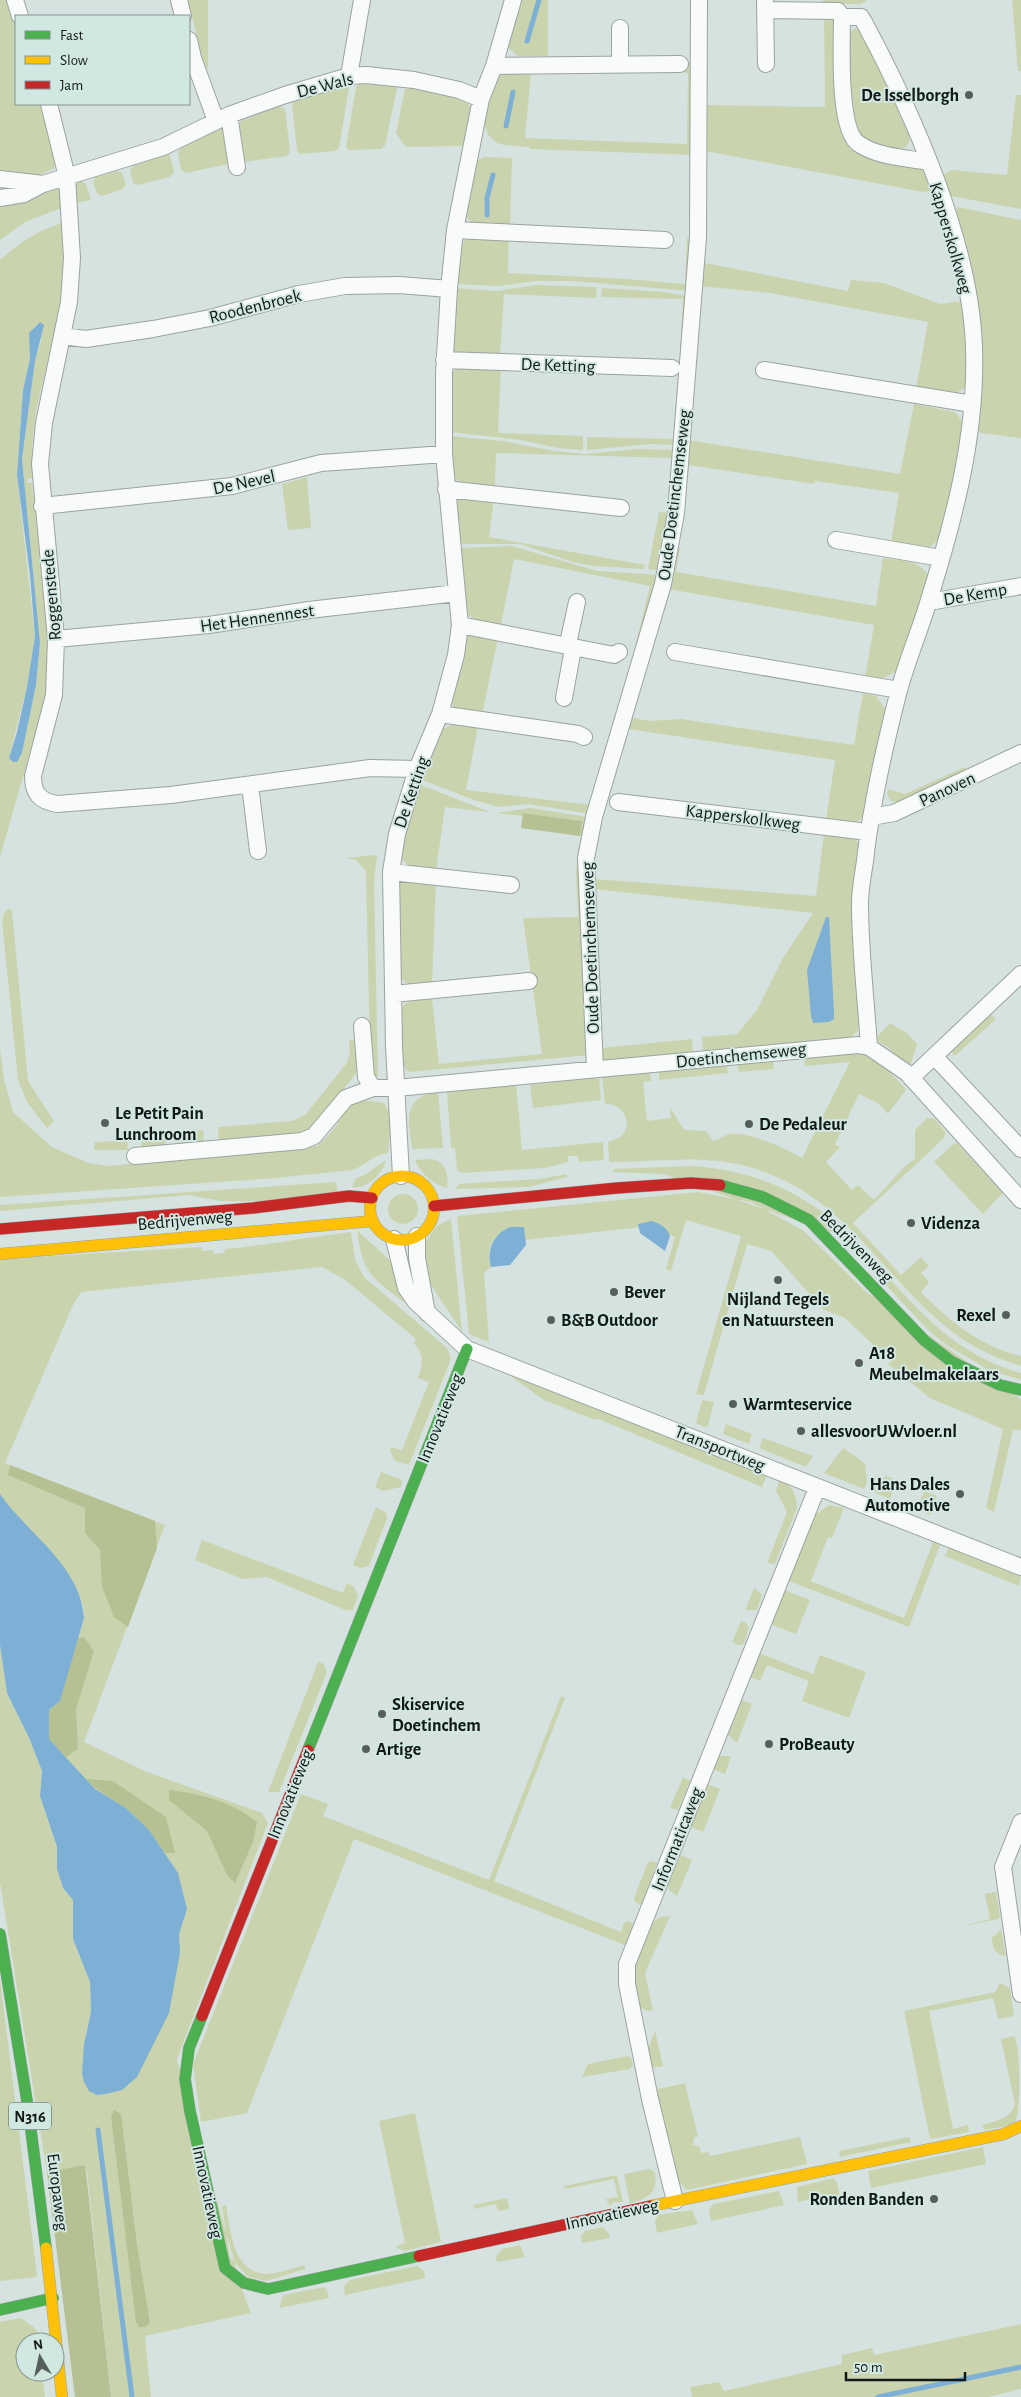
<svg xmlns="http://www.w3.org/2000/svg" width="1021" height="2397" font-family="'Alegreya Sans',sans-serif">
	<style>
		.green { fill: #c9d4ae; fill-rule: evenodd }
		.forest { fill: #b6c193 }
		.water { fill: #7eb0d6 }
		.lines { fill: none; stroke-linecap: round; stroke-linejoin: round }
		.stream { stroke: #7eb0d6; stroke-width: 5 }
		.street-casing { stroke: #9aa3a0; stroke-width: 18 }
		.fast-casing { stroke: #9aa3a0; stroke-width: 12 }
		.slow-casing { stroke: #9aa3a0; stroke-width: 12 }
		.jam-casing { stroke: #9aa3a0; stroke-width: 12 }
		.street { stroke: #f9fbfa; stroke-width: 16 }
		.fast { stroke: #4caf50; stroke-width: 11 }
		.slow { stroke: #ffc107; stroke-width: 11 }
		.jam { stroke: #c62828; stroke-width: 11 }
		.poi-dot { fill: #565f5d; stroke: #d1e7e2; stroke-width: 2 }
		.labels { text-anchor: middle; stroke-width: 4; stroke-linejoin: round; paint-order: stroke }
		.shield { fill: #d1e7e2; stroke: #4b5654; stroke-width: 1 }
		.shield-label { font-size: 16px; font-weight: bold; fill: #111817 }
		.street-label { font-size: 18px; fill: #111817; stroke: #d1e7e2 }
		.poi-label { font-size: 18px; font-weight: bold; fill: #111817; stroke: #d1e7e2; text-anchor: start }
	</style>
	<rect width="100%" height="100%" fill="#d6e2df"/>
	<path class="green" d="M0 0H9L16 21V104H42L56 163 53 169 36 176 0 175Z
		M188 0H208V68L205 69Z
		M518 0H548V56H517L509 48 508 39Z
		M823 0H867L861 4H823Z
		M1012 0H1021V71H1018Z
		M824 15 836 19C836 49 827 135 855 152 874 163 901 164 922 169 928 174 933 183 931 191L923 192 705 151V105L825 107Z
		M856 28 864 37 909 135 910 141 906 147C896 150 888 148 879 145 872 144 866 142 861 137 848 124 849 54 849 33Z
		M682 62H694V155L530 149 529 147 504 145 497 143 489 136 484 124 496 78 507 72H531L525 138 687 144 688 73 682 72Z
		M359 84 395 86 397 89 385 146 381 149 349 150 346 147 356 87Z
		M346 86 349 88 339 148 335 151 300 154 297 151 292 104 294 100Z
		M409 87C426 91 465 93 472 110L464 146 406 147 396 133 405 89Z
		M1016 95H1021V209L951 196 941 176 952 170 1007 175Z
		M279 106 285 109 290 152 287 156 244 162 237 123Z
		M222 128 226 131 231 160 228 164 186 173 181 170 178 153 181 147Z
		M166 154 170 155 174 172 170 177 138 185 133 183 130 170 133 166Z
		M484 157 512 158 510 226 473 225 466 215 474 162Z
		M117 171 122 173 126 184 123 189 102 196 97 193 93 182 95 177Z
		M81 181 86 184 91 200 75 203 74 183Z
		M61 187 64 207 25 222 0 240V203Z
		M958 207 1021 220V438L981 433 977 429 975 296 967 249 955 211Z
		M65 222 66 251 61 302 36 411 32 446V478L27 479 28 483H32L50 645 46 696 0 857V260C22 241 37 231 65 222ZM40 322 41 341 35 361 22 459 40 644 36 685 22 753 9 758 27 687 35 636 17 475 23 390 30 359 33 328Z
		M467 238H509L508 273 626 279 685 284 687 238 693 239 690 291 573 281H537L497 286 456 284 459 247Z
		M700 262 848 291 851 280 884 283 940 304 963 301 967 385 957 394 916 389 928 322 770 293 700 286Z
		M537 285 597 287 596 298 504 294 500 357 457 355 453 349 455 288 497 291Z
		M602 288 665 292 691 297 685 369 679 368 683 299 601 297Z
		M458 368 501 369 498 433 583 436V450L558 448 521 440 450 432 451 373Z
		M678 375 684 376 678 445 650 444 587 450V437L673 439Z
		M914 404 955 412 963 422 955 483 939 540 928 548 891 543 899 493 815 481 814 484 689 465 686 493 683 494 688 440 900 474Z
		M450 436 503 441 554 451 584 454 638 449 678 450 660 571 648 569 659 512 668 513 672 458 496 453 495 487C482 485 459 487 452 475Z
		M307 477 311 528 288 530 282 484Z
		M461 497 494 499 489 537 645 565 644 569 593 566 573 562 520 544H460L456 503Z
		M512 546 597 571 660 575 638 652 634 651 650 586 514 559 501 625C488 622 475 622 466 613L461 548Z
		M676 547 680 548 676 572 876 606 883 558C900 561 919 559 928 575L899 670 879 680 865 679 874 625 668 589Z
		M472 634 498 637 482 715 455 710 451 700 466 637Z
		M863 693 876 696 886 710 864 817 855 823 826 820 835 760 628 729 629 717 649 721 681 719 854 745Z
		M456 723 478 726 466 790 591 805V814L528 804 499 807 474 800 422 780 439 734 443 729Z
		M965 767 968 773 903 802C893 803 886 801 888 789L905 794Z
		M421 785 490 812 445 807 436 870 408 866 401 858 409 817Z
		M531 808 588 817 586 835 580 836 582 821 523 813V816L496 813Z
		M824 834 853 837 862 847 858 1031 851 1037 703 1051 702 1037 737 1034 757 1010 783 958 813 913 594 889 590 895 595 847 594 879 816 896Z
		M578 847 584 848 589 1055 409 1072C397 1065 401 1023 401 1009 407 998 421 1000 432 999L439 1064 542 1054 523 918 578 917 576 874Z
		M375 855 377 856 374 881 378 1077 374 1075 369 1010 366 871 356 860 347 858Z
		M403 880 436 882 432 984C419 985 406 989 400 975L399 885Z
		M9 908 12 911 28 1081 54 1121 47 1128 27 1102 18 1080 2 921 4 913Z
		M987 1011 996 1019 955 1056 949 1050Z
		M890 1023 907 1033 917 1044 911 1064 903 1063 889 1048 875 1039Z
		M692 1039 693 1052 599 1062 601 1048Z
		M349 1040H355L358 1065 356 1073 313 1129 299 1134 219 1142 218 1127 292 1121 306 1114 346 1064 350 1054Z
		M0 1049 4 1079 13 1112 52 1147 88 1163 109 1166 317 1146C324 1140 331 1133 336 1126 351 1102 355 1097 384 1103L392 1117 388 1153C374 1154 366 1165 352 1170L276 1178 0 1197Z
		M857 1053C878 1057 891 1073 905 1088V1091L888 1114 878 1103 859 1094 835 1144 840 1147 826 1162 852 1190 858 1185 874 1200 905 1166 915 1159V1130L927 1118 935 1119 946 1133 943 1139 853 1223 901 1275 921 1257 929 1266 921 1273 929 1282 921 1292C950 1322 980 1346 1021 1356V1366C999 1359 978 1350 959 1337 885 1283 850 1199 756 1169 708 1153 658 1162 609 1162L608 1142 621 1137C634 1122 623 1103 605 1104L602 1076 650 1072 651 1081 643 1082 647 1121 671 1118 670 1107 684 1130 706 1131 713 1141C719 1139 726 1134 732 1134 749 1132 787 1149 802 1158L850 1062 805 1066 804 1057Z
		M773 1060 774 1069 739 1072 737 1063Z
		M727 1065 728 1073 659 1080V1071Z
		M599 1077 601 1100 533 1108 530 1085Z
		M516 1084 522 1150 603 1142 604 1160 579 1162 578 1156H568V1162L545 1168 461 1173 457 1170 455 1148H451L447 1092Z
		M438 1091 443 1148 412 1149C408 1120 402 1098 438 1091Z
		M203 1130 204 1143 181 1145 179 1132Z
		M165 1133 166 1146 142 1148 141 1135Z
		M127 1137 128 1150H94L95 1142 121 1141V1139L116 1140 115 1138Z
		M957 1143 1003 1193 983 1214 934 1162 953 1144Z
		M432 1159C446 1162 449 1175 447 1188 432 1184 421 1174 415 1160Z
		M384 1161H386C381 1175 368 1189 352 1187L355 1179 368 1173Z
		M692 1166C751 1170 803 1191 846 1232 902 1287 940 1351 1021 1373V1380L989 1370 948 1346 930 1332 839 1235 663 1174 613 1172V1169Z
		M567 1174V1177L528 1187 454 1189 460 1184 539 1179Z
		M336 1182 339 1202 220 1201 189 1195 0 1211V1205Z
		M698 1192 751 1202 804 1231 865 1291 1021 1399V1430H1013L994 1512 986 1508 1003 1429 930 1398 888 1364 890 1361 845 1318 824 1310 771 1251 747 1244 704 1395 696 1394 741 1236 686 1220 671 1271 666 1269 675 1237 651 1226 525 1240 524 1227C500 1227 483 1242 491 1267L484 1273 489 1342 469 1334 457 1216Z
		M388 1209a15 15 0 1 1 30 0a15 15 0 1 1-30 0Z
		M451 1219 462 1332 429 1282 423 1245 438 1225Z
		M357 1230 397 1267 405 1303C372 1278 362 1273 357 1230Z
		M351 1232 355 1259 364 1277 447 1348 451 1359 409 1465 395 1461 390 1451 391 1447 402 1450 429 1382 418 1378C423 1365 425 1353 413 1343L416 1339 344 1279 322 1267 81 1292 73 1305 5 1463 165 1525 84 1742 147 1772 262 1813 268 1823 177 2059 243 2292 251 2313 145 2336 151 2397H111L87 2172 85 2166 47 2173 0 1882V1645L7 1693 30 1740 42 1771 40 1796 57 1847V1862L63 1888 73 1900V1939L90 1982 91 2012 84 2044 158 1853 42 1740 60 1701 84 1618 83 1605 67 1572 0 1530V1259L202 1247V1251L213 1250 214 1254 223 1253 226 1249C268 1245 308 1237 351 1232Z
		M505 1372 764 1473 766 1478 762 1487 596 1418 595 1420 544 1400Z
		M702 1400 714 1402 708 1426 705 1427 696 1423Z
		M726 1424 752 1434 749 1444 723 1434Z
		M763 1438 813 1456 806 1467 759 1448Z
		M843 1448 865 1463 867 1482 864 1489 824 1473Z
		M381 1472 402 1480 401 1487 383 1491 375 1487Z
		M886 1476 897 1480 890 1499 871 1491 874 1484Z
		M780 1479C792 1485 797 1495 797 1508L775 1564 767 1563 787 1512 776 1491Z
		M924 1491 937 1496 930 1515 917 1509Z
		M829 1505 844 1508 832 1538 828 1537 811 1581 904 1618 933 1542 940 1545 909 1627 786 1580 813 1516Z
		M376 1507 386 1513 387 1518 369 1566 360 1568 353 1565Z
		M202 1540 343 1593 347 1583 354 1587 358 1596 353 1610H345L267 1577 243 1579 195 1560Z
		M949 1547 1021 1576 1019 1586 945 1556Z
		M754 1588 762 1594 757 1610H745Z
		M784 1590 810 1600 796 1634 770 1624Z
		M741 1621 746 1623 749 1628 744 1644 738 1645 732 1642Z
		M759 1653 813 1674 820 1655 866 1672 849 1718 802 1701 809 1681 767 1665 760 1681 750 1677Z
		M318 1662 324 1664 327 1672 279 1792H268Z
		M561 1696 565 1698 494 1881 621 1932 624 1923 628 1921 634 1924 625 1945 354 1839 247 2113 201 2122 193 2064 301 1794 328 1804 323 1816 489 1880Z
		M742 1700 752 1704 737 1743 728 1735Z
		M718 1756H731L725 1774 713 1769Z
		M683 1777 690 1781 678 1810 670 1808Z
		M707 1784 720 1789 703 1832 690 1827Z
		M681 1855 692 1860 677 1896 669 1890 668 1884Z
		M651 1861 657 1863 642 1905 635 1902 634 1898 648 1862Z
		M996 1892 1000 1917 998 1919 958 1927 990 1919 985 1894Z
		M670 1916 645 1973 653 2010 647 2011 641 2008 638 2004 632 1970 652 1922 661 1917Z
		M1001 1929 1006 1956C995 1955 992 1948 992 1938Z
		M0 1979 37 2275 36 2277 0 2281Z
		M1000 1983 1010 1988 1014 2016 998 2019 993 1998 929 2011 953 2129 968 2125 969 2132 930 2139 904 2011 995 1992Z
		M655 2031 663 2066 651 2068 648 2049Z
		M1014 2036C1021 2046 1021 2113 1015 2122 1009 2127 993 2128 985 2130L982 2125C996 2121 1010 2119 1015 2104L1001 2039Z
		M627 2056 631 2058 633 2065 630 2069 582 2077 588 2064Z
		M685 2083 698 2137H694L693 2145 699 2146 701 2153 708 2152 710 2156 800 2137 807 2164 687 2190 677 2179 654 2090Z
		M415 2113 441 2242 405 2251 397 2248 396 2246 405 2243 379 2121Z
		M909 2137 911 2142 840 2157 839 2151Z
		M983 2147 986 2164 871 2188 868 2171Z
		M650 2169 655 2172C658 2194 648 2197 630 2204L624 2174Z
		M617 2175 623 2202H613L610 2206 606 2199 618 2197 614 2179 565 2189 564 2186Z
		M834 2178 837 2183 840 2197 833 2199 831 2195 798 2202 797 2187Z
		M779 2191 784 2205 711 2221 709 2210 713 2204Z
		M507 2198 510 2209 498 2211 496 2204 474 2209 473 2205Z
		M226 2205C230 2229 233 2273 266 2274 278 2274 293 2268 305 2265V2269L266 2281 248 2277 230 2257 222 2206Z
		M692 2210 698 2224 657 2233 655 2221 658 2215Z
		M602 2227 608 2232 610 2238 582 2243 581 2237 585 2231Z
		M520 2245 525 2257 497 2262 496 2256 502 2249Z
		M417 2266 424 2271 425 2278 345 2295 344 2286 350 2280Z
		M324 2287 327 2290 329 2298 279 2308 283 2295Z
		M21 2318 36 2329 40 2342H25V2372H42L45 2397H0V2322Z
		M1021 2324V2389L988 2397H692L690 2387 719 2382 724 2391 842 2364V2355L872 2348 874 2355Z"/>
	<path class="forest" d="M523 813 582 821 580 836 521 828Z
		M10 1465 155 1521 157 1548 128 1627 114 1617 102 1587 100 1550 85 1533V1508L8 1475Z
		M84 1637 94 1651 76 1709 78 1749 66 1757 49 1739V1710L60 1701 77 1639Z
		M86 1779 113 1781 166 1817 175 1853H165C154 1837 142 1821 127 1809 113 1798 98 1793 86 1779Z
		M169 1790C199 1793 233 1802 257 1822L253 1842 235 1883 227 1875 207 1831 169 1800Z
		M114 2110 121 2114 137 2245 150 2322 145 2327H139L136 2322 111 2116Z
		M78 2166H85L86 2172 111 2397H75L47 2173Z"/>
	<path class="water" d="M40 322 44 325 35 361 22 459 40 643 36 685 22 753 17 762H13L9 758 17 732 27 687 35 636 30 575 17 475 23 390 30 359 29 333Z
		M826 917H829L834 1013V1019L829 1022 813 1023 811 1016 807 970Z
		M652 1221C660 1224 667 1227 670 1236L665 1251 640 1233 638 1224Z
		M510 1227H524L526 1245 510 1265 491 1267C486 1249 494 1234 510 1227Z
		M0 1494C27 1533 81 1566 84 1618L60 1701 49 1710V1739L95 1789 126 1808 149 1830 178 1873 187 1909 179 1934 180 1953 169 2013 137 2077 122 2090 106 2094 97 2095 89 2091 84 2082 82 2074 84 2044 91 2012 90 1982 73 1939V1900L63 1888 57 1869V1847L40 1796 42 1771 30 1740 7 1693 0 1645Z"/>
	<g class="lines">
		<path class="stream" d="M527 41 539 0
			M506 126 513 92
			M487 215V198L493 175
			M98 2130 132 2397
			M878 2397 1021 2367"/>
		<g class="street-casing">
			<path id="street" d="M15 0 20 16
				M179 0 183 16
				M765 0 766 64
				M765 10 838 11 842 17
				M620 28V65
				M189 40 193 58 216 121
				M494 66 680 64
				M349 76 362 0
				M49 104 67 177 72 258 69 302 44 423 40 464 56 639 54 695 33 776C33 794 40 801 57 804L171 795 370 768 417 769
				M229 115 237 167
				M0 179 43 184
				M0 198 24 194 43 184 163 147 229 115 285 95 349 76 366 75 414 80 459 90 481 99
				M455 230 665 240
				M62 336 86 339 153 329 210 318 299 294 345 286 399 285 449 289
				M444 360 672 368
				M764 370 972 404
				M446 489 621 508
				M42 506 232 486 321 463 444 454
				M836 540 941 558
				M929 602 1021 586
				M460 625 614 655 619 652
				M56 639 209 625 309 610 457 593
				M675 652 899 690
				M564 698 572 654 569 639 577 602
				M440 714 578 734 584 737
				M250 785 258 851
				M618 802 868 832
				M871 817 894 813 1021 753
				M391 872 511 885
				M393 994 529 981
				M869 1047C866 999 860 951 860 903 860 889 863 875 865 861 871 805 884 749 898 694 906 663 919 633 928 603 954 520 977 435 974 348 971 244 913 113 864 22L861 17H842C842 43 837 130 859 144 878 157 907 158 929 162
				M935 1057 1021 1149
				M595 1069 586 858 594 817 663 584 676 513 698 237 699 0
				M911 1078 1021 974
				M373 1088H396L858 1045 869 1047 907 1073 1021 1200
				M135 1156 302 1141 314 1136 346 1098 373 1088 366 1077 362 1026
				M401 1176 394 1046 391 872 397 834 417 769 440 714 456 655 460 625 444 454V373L449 289 455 230 481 99 494 66 513 0
				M417 1236V1258L427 1313
				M394 1239 406 1288 415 1301 467 1349 1021 1567
				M1021 1822 1003 1867 1021 1994
				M675 2201 650 2099 627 1984V1964L817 1488"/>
		</g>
		<g class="fast-casing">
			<path id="fast" d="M720 1185 763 1197 809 1220 925 1341 952 1362 1000 1385 1021 1390
				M308 1750 467 1349
				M0 1934 28 2107 46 2248
				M202 2016 189 2048 185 2079 190 2111 225 2268 244 2283 268 2289 419 2256
				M0 2310 53 2298"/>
		</g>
		<g class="slow-casing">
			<path id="slow" d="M370 1208a32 32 0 1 1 64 0a32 32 0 1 1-64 0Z
				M0 1254 373 1221
				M651 2206 1004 2134 1021 2126
				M46 2248 62 2397"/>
		</g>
		<g class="jam-casing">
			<path id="jam" d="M434 1206 617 1188 691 1183 720 1185
				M0 1229 253 1208 349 1196 372 1198
				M202 2016 308 1750
				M419 2256 651 2206"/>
		</g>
		<use href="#street" class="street"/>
		<use href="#fast" class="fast"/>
		<use href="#slow" class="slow"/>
		<use href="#jam" class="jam"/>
	</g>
	<g class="poi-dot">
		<circle cx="969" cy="95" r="5"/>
		<circle cx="105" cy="1123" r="5"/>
		<circle cx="749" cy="1124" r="5"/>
		<circle cx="911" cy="1223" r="5"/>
		<circle cx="778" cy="1280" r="5"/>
		<circle cx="614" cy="1292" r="5"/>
		<circle cx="1006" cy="1315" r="5"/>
		<circle cx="551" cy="1320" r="5"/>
		<circle cx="859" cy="1363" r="5"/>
		<circle cx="733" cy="1404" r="5"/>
		<circle cx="801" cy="1431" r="5"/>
		<circle cx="960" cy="1494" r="5"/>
		<circle cx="382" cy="1714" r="5"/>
		<circle cx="769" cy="1744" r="5"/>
		<circle cx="366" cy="1749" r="5"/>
		<circle cx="934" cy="2199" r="5"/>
	</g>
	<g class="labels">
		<rect class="shield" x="9" y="2102.5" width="42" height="27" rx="4"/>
		<g class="shield-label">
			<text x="30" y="2122">N316</text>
		</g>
		<g class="street-label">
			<text transform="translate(325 85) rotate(-14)" y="6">De Wals</text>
			<text transform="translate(951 238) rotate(74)" y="6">Kapperskolkweg</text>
			<text transform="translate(255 306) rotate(-14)" y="6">Roodenbroek</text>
			<text transform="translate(558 365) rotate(2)" y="6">De Ketting</text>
			<text transform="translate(244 482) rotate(-12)" y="6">De Nevel</text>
			<text transform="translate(674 495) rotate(-83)" y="6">Oude Doetinchemseweg</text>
			<text transform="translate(975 594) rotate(-10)" y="6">De Kemp</text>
			<text transform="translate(51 595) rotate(-95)" y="6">Roggenstede</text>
			<text transform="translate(257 618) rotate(-8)" y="6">Het Hennennest</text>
			<text transform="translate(947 789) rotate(-25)" y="6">Panoven</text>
			<text transform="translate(411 792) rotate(-71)" y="6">De Ketting</text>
			<text transform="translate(743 817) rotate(7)" y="6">Kapperskolkweg</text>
			<text transform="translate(590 948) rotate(-92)" y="6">Oude Doetinchemseweg</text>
			<text transform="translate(741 1055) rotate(-6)" y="6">Doetinchemseweg</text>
			<text transform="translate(185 1220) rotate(-5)" y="6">Bedrijvenweg</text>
			<text transform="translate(857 1246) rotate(45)" y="6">Bedrijvenweg</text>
			<text transform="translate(440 1418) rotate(-68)" y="6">Innovatieweg</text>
			<text transform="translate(720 1448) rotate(22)" y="6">Transportweg</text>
			<text transform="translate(290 1794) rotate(-68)" y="6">Innovatieweg</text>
			<text transform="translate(677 1839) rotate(-68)" y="6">Informaticaweg</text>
			<text transform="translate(58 2192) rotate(83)" y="6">Europaweg</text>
			<text transform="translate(208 2192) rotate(78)" y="6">Innovatieweg</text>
			<text transform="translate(612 2214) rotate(-12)" y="6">Innovatieweg</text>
		</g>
		<g class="poi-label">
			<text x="959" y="101" text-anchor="end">De Isselborgh</text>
			<text x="115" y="1119">Le Petit Pain<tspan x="115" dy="21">Lunchroom</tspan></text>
			<text x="759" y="1130">De Pedaleur</text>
			<text x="921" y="1229">Videnza</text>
			<text x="624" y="1298">Bever</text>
			<text x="778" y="1305" text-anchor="middle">Nijland Tegels<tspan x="778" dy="21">en Natuursteen</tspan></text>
			<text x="996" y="1321" text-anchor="end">Rexel</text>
			<text x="561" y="1326">B&amp;B Outdoor</text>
			<text x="869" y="1359">A18<tspan x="869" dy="21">Meubelmakelaars</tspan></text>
			<text x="743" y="1410">Warmteservice</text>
			<text x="811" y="1437">allesvoorUWvloer.nl</text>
			<text x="950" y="1490" text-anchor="end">Hans Dales<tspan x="950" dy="21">Automotive</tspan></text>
			<text x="392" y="1710">Skiservice<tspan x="392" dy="21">Doetinchem</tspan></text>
			<text x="779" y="1750">ProBeauty</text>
			<text x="376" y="1755">Artige</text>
			<text x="924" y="2205" text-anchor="end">Ronden Banden</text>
		</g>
	</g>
	<rect x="15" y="15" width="175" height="90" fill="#d1e7e2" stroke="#849491"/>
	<rect x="25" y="31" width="25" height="8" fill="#4caf50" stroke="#849491"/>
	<text x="60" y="40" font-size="15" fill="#111817">Fast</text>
	<rect x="25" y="56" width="25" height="8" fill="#ffc107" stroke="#849491"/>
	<text x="60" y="65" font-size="15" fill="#111817">Slow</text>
	<rect x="25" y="81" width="25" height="8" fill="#c62828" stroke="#849491"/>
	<text x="60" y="90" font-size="15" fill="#111817">Jam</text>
	<g transform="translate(40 2357) rotate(351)"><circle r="24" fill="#d1e7e2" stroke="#849491"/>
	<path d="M0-4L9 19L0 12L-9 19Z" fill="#565f5d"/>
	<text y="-8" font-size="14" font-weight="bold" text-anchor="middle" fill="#111817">N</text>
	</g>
	<path d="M846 2372v8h119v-8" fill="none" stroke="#111817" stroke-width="2.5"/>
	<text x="854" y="2372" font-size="15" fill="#111817" stroke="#d1e7e2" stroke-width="4" paint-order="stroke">50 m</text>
</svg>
